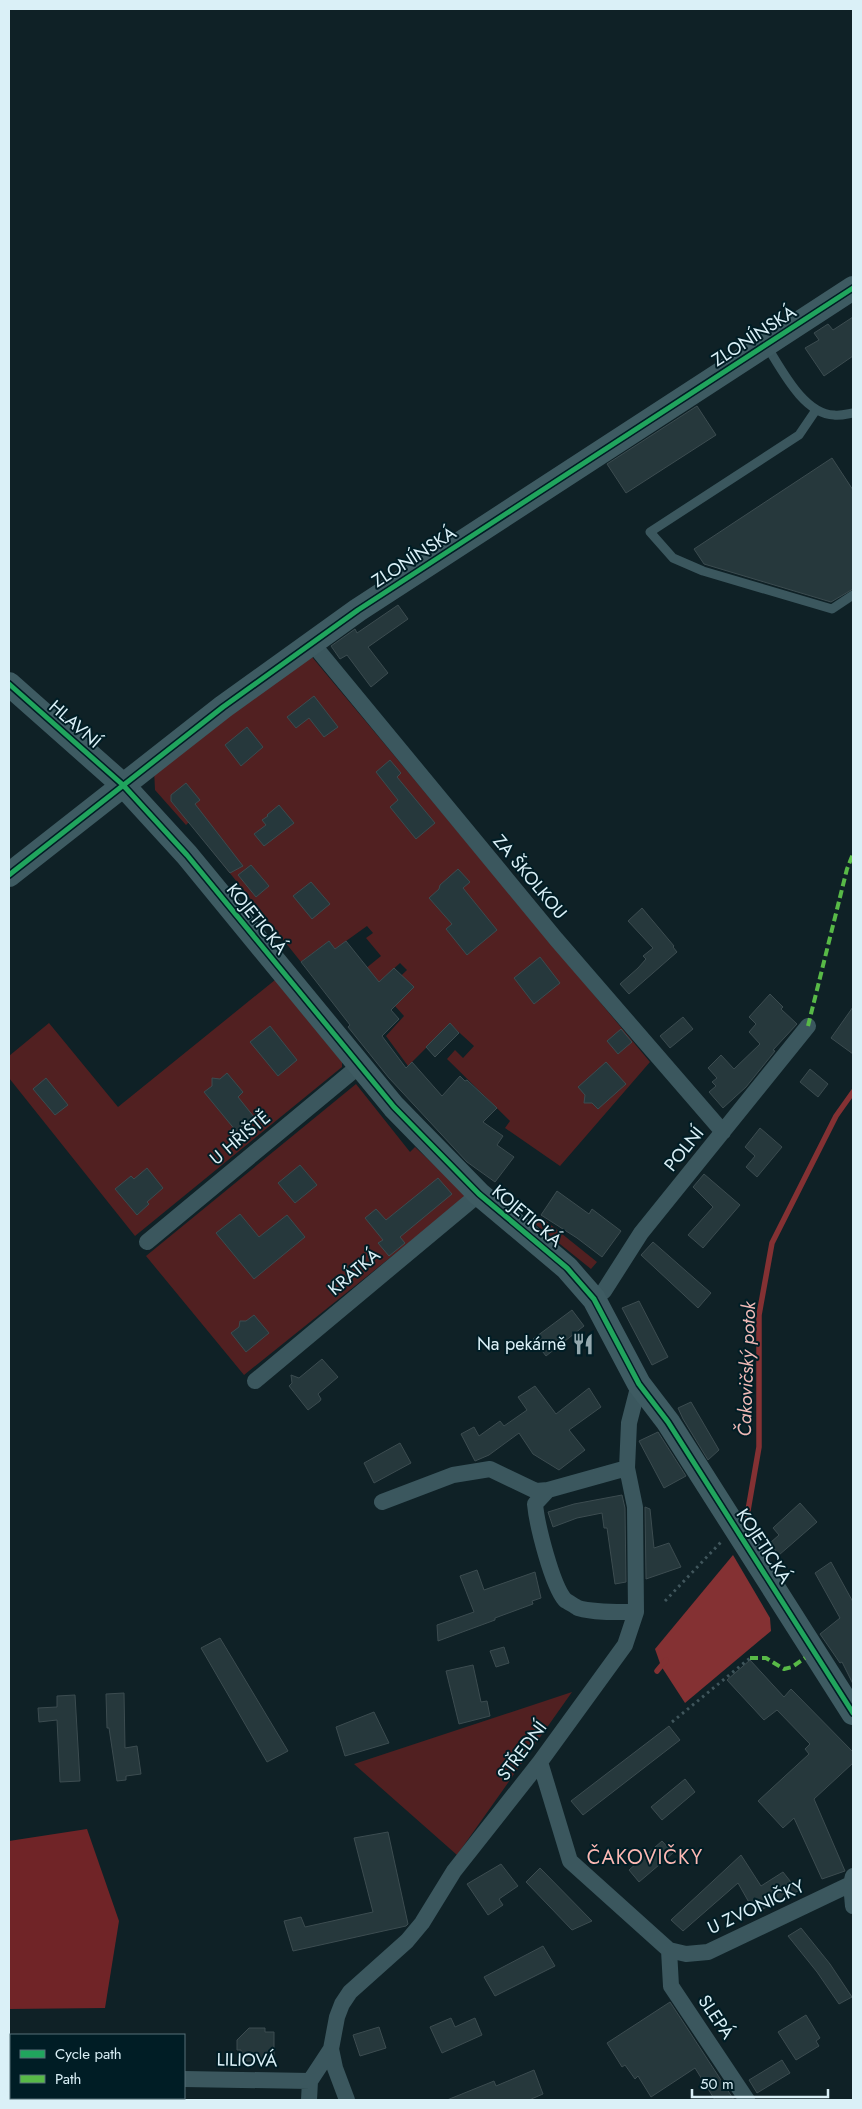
<svg xmlns="http://www.w3.org/2000/svg" width="862" height="2109" font-family="Jost,sans-serif">
	<style>
		.green { fill: #512021 }
		.forest { fill: #702427 }
		.water { fill: #843133 }
		.lines { fill: none; stroke-linecap: round; stroke-linejoin: round }
		.stream { stroke: #843133; stroke-width: 5.5 }
		.building { fill: #26383c; stroke: #3c4c50 }
		.path { stroke: #40565c; stroke-width: 3; stroke-dasharray: 2.5 4; stroke-linecap: butt }
		.lane { stroke: #3b575e; stroke-width: 9 }
		.street { stroke: #3b575e; stroke-width: 16 }
		.secondary { stroke: #3e5b62; stroke-width: 24 }
		.quiet { stroke: #58b947; stroke-width: 4; stroke-dasharray: 8 4; stroke-linecap: butt }
		.cycleway-casing { stroke: #001d25; stroke-width: 8 }
		.cycleway { stroke: #20a55d; stroke-width: 5 }
		.labels { text-anchor: middle; stroke-width: 4; stroke-linejoin: round; paint-order: stroke }
		.street-label { font-size: 18px; fill: #daf0f7; stroke: #001d25 }
		.poi-label { font-size: 18px; fill: #daf0f7; stroke: #001d25; text-anchor: end }
		.water-label { font-size: 19px; font-style: italic; fill: #f0bab7; stroke: #001d25 }
		.quarter-label { font-size: 20px; letter-spacing: 1px; fill: #fcb8b3; stroke: #001d25 }
	</style>
	<rect width="100%" height="100%" fill="#0f2126"/>
	<path class="green" d="M312 657 650 1062 560 1166 505 1128 510 1121 447 1059 455 1050 463 1058 474 1046 450 1024 408 1066 386 1036 404 1016 395 1006 414 987 384 992 407 970 400 963 376 985 365 969 381 956 366 938 373 933 367 926 335 949 329 941 301 962 189 822 186 825 155 790 154 769Z
		M275 980 342 1062V1067L135 1236 9 1078V1056L49 1023 118 1107Z
		M356 1084 410 1152 415 1147 467 1196 244 1375 146 1256Z
		M541 1217 597 1262 591 1269 535 1224Z
		M572 1692 457 1855 354 1764Z"/>
	<path class="forest" d="M87 1829 119 1921 105 2008 9 2009V1841Z"/>
	<path class="water" d="M733 1555 770 1618 771 1631 685 1703 661 1666 655 1649Z"/>
	<g class="lines">
		<path class="stream" d="M747 1516 759 1447V1315L772 1243 836 1116 853 1092
			M657 1671 666 1660"/>
	</g>
	<path class="building" d="M853 317V356L824 376 805 348 819 340 814 333 828 324 833 330Z
		M697 406 716 435 626 493 607 464Z
		M832 458 853 490V589L831 602 704 564 694 549Z
		M398 605 408 619 368 647 388 673 371 687 347 655 340 659 331 646 355 629 357 633Z
		M314 696 338 727 324 737 309 718 296 728 287 717Z
		M247 727 263 747 241 766 225 745Z
		M390 760 401 773 397 777 435 823 416 839 390 807 398 800 376 772Z
		M186 783 200 800 195 804 243 866 230 873 171 801V795Z
		M279 805 294 823 264 846 254 834 266 825 262 820 268 816 267 815Z
		M251 865 269 886 256 897 238 875Z
		M458 869 470 882 463 888 497 930 467 955 446 929 452 924 429 898 439 889 440 885Z
		M311 882 330 904 312 919 293 896Z
		M642 908 674 946 673 947 677 952 629 994 620 984 638 968 646 959 643 956 653 948 628 921Z
		M329 941 335 949 346 941 379 982 394 968 414 987 391 1010 399 1019 382 1036 406 1068 412 1062 442 1096 460 1076 465 1081 467 1080 497 1108 483 1122 503 1136 497 1145 514 1157 495 1182 467 1162 389 1078 348 1027 350 1025 301 962Z
		M540 957 560 983 534 1004 514 978Z
		M770 994 783 1007 781 1009 797 1024 773 1050 775 1051 746 1087 723 1108 709 1092 716 1086 712 1082 717 1078 708 1068 721 1055 734 1069 760 1044 749 1032 756 1024 749 1017Z
		M853 1007V1054L831 1038Z
		M683 1017 693 1029 670 1048 660 1036Z
		M450 1023 459 1033 435 1057 426 1047Z
		M270 1026 297 1060 278 1076 250 1042Z
		M621 1029 632 1042 618 1054 607 1041Z
		M606 1062 626 1084 598 1109 592 1103H584L585 1095 578 1087Z
		M810 1069 828 1084 818 1097 800 1082Z
		M227 1073 243 1092 238 1097 254 1117 236 1131 204 1092 212 1086V1078L220 1079Z
		M46 1078 68 1105 55 1115 33 1089Z
		M760 1128 782 1147 757 1177 746 1167 755 1156 745 1147Z
		M300 1165 317 1185 295 1203 278 1183Z
		M147 1168 163 1188 147 1202 149 1204 137 1215 115 1189 131 1176 134 1179Z
		M704 1174 740 1205 703 1248 688 1235 713 1207 693 1187Z
		M438 1178 452 1194 400 1237 405 1243 389 1256 378 1243 383 1240 365 1218 376 1209 386 1220Z
		M557 1191 589 1214 592 1209 621 1231 602 1257 577 1238 541 1215Z
		M240 1214 259 1237 287 1215 305 1237 254 1279 216 1233Z
		M653 1242 711 1293 698 1308 641 1255Z
		M639 1301 668 1357 652 1365 622 1308Z
		M572 1310 584 1326 546 1356 533 1339Z
		M254 1315 269 1333 246 1352 231 1333 239 1327 240 1321H246Z
		M322 1359 338 1377 318 1394 321 1399 320 1401 308 1410 289 1386 292 1383 291 1375 299 1378Z
		M535 1386 556 1414 589 1388 601 1407 569 1430 585 1450 559 1470 533 1454 519 1433 489 1455 475 1461 461 1434 474 1427 479 1436 500 1421 504 1426 527 1410 518 1397Z
		M691 1402 719 1450 708 1460 683 1419 678 1408Z
		M658 1432 686 1476 664 1488 639 1441Z
		M400 1443 411 1463 374 1483 364 1463Z
		M622 1495 625 1508 626 1582 615 1584 607 1528H604L602 1513 577 1518 553 1527 548 1512 574 1504Z
		M800 1503 817 1522 779 1555 770 1543 779 1535 773 1528Z
		M645 1507 650 1509 654 1548 669 1543 681 1567 646 1579Z
		M831 1562 853 1602V1684L842 1662 840 1663 820 1634 840 1618 815 1573Z
		M477 1570 484 1590 535 1572 541 1598 532 1601 533 1604 495 1618V1620L438 1641 437 1625 474 1612 460 1576Z
		M220 1638 288 1751 267 1762 201 1648Z
		M504 1647 509 1663 496 1667 490 1651Z
		M750 1660 784 1697 791 1689 853 1752V1763L814 1799 845 1871 822 1879 794 1818 783 1828 758 1801 809 1754 805 1749 810 1744 777 1710 764 1720 727 1680Z
		M473 1665 481 1702 487 1701 490 1716 459 1724 446 1671Z
		M124 1693 125 1748 137 1746 141 1774 126 1776V1780L117 1781 109 1728H107L106 1694Z
		M75 1695 80 1781 60 1782 57 1720 39 1722 38 1708 57 1707V1696Z
		M374 1712 389 1743 345 1756 336 1727Z
		M669 1726 680 1740 583 1815 571 1801Z
		M685 1779 695 1792 662 1820 651 1807Z
		M388 1832 408 1924 406 1926 293 1951 284 1921 301 1917 305 1927 373 1912 354 1838Z
		M662 1841 673 1853 639 1882 629 1870Z
		M741 1855 761 1886 783 1872 798 1891 755 1913 738 1883 683 1931 671 1920Z
		M501 1864 518 1886 499 1899 503 1905 488 1915 467 1884Z
		M540 1868 592 1921 572 1930 526 1882Z
		M801 1928 830 1964 852 1997 839 2004 817 1972 788 1936Z
		M543 1946 555 1966 495 1996 484 1977Z
		M670 2002 689 2031 734 2100H715L695 2068 651 2097 638 2076 635 2079 625 2065 622 2067 607 2043Z
		M806 2015 820 2038 816 2041 819 2046 796 2060 778 2032Z
		M451 2018 455 2027 475 2018 482 2035 442 2053 430 2027Z
		M379 2027 386 2048 360 2056 353 2035Z
		M249 2028H265V2032H274V2061H241V2050H237V2040Z
		M782 2060 790 2073 757 2093 749 2080Z
		M534 2070 543 2094 529 2100H447L494 2081 496 2086Z"/>
	<g class="lines">
		<path class="path" d="M665 1601 722 1541
			M672 1722 750 1658"/>
		<path class="lane" d="M766 345C781 368 803 414 834 415 840 416 847 414 853 413
			M816 410 799 435 650 532 673 558 703 571 832 609 853 595"/>
		<path class="street" d="M312 643 556 939 723 1132
			M147 1242 359 1066
			M594 1299 604 1291 641 1233 808 1026
			M255 1381 479 1194
			M548 1490 535 1504C537 1525 552 1585 565 1600 568 1602 575 1606 578 1608 596 1613 618 1612 636 1612
			M382 1502 453 1475 490 1469 536 1491 548 1490 627 1468
			M540 1762 570 1861 669 1950 686 1954 708 1952 853 1883
			M853 1876 851 1884 853 1906
			M669 1950 671 1986 747 2100
			M184 2079 310 2081
			M9 2080 11 2076
			M309 2100 310 2081 331 2049
			M347 2100 335 2068 331 2049 337 2017 342 2004 350 1992 407 1941 422 1923 454 1871 540 1762 625 1645 636 1612 635 1507 627 1468 629 1423 639 1384"/>
		<path class="secondary" d="M9 684 123 785 187 855 394 1107 479 1194 567 1268 594 1299 639 1384 668 1422 853 1713
			M9 875 223 707 358 610 853 288"/>
		<path class="quiet" d="M808 1026 847 869 853 854
			M750 1658H766L784 1669 792 1667 805 1658"/>
		<g class="cycleway-casing">
			<path id="cycleway" d="M9 684 123 785 187 855 394 1107 479 1194 567 1268 594 1299 639 1384 668 1422 853 1713
				M9 875 223 707 358 610 853 288"/>
		</g>
		<use href="#cycleway" class="cycleway"/>
	</g>
	<defs>
		<g id="restaurant-bare" transform="scale(1.725)"><path d="M-5-6h1v4h1v-4h1v4h1v-4h1v5L-1.5 .5V6h-2V.5L-5-1ZM5-6V6H3V1.5H1.5Q1.5-4 5-6Z" fill="#93a8ae" stroke="#001d25" stroke-width="2.5" paint-order="stroke"/></g>
	</defs>
	<g fill-rule="evenodd">
		<use href="#restaurant-bare" x="583" y="1344"/>
	</g>
	<g class="labels">
		<g class="street-label">
			<text transform="translate(754 336) rotate(-33)" y="6">ZLONÍNSKÁ</text>
			<text transform="translate(414 557) rotate(-33)" y="6">ZLONÍNSKÁ</text>
			<text transform="translate(75 724) rotate(41)" y="6">HLAVNÍ</text>
			<text transform="translate(530 877) rotate(50)" y="6">ZA ŠKOLKOU</text>
			<text transform="translate(257 919) rotate(51)" y="6">KOJETICKÁ</text>
			<text transform="translate(240 1138) rotate(-40)" y="6">U HŘIŠTĚ</text>
			<text transform="translate(684 1149) rotate(-51)" y="6">POLNÍ</text>
			<text transform="translate(527 1216) rotate(40)" y="6">KOJETICKÁ</text>
			<text transform="translate(354 1272) rotate(-40)" y="6">KRÁTKÁ</text>
			<text transform="translate(764 1546) rotate(57)" y="6">KOJETICKÁ</text>
			<text transform="translate(522 1751) rotate(-53)" y="6">STŘEDNÍ</text>
			<text transform="translate(756 1907) rotate(-25)" y="6">U ZVONIČKY</text>
			<text transform="translate(716 2017) rotate(56)" y="6">SLEPÁ</text>
			<text transform="translate(247 2060) rotate(1)" y="6">LILIOVÁ</text>
		</g>
		<g class="poi-label">
			<text x="566" y="1350">Na pekárně</text>
		</g>
		<g class="water-label">
			<text transform="translate(746 1369) rotate(-88)" y="7">Čakovičský potok</text>
		</g>
		<g class="quarter-label">
			<text x="645" y="1864">ČAKOVIČKY</text>
		</g>
	</g>
	<rect width="862" height="2109" fill="none" stroke="#daf0f7" stroke-width="20"/>
	<rect x="10" y="2034" width="175" height="65" fill="#001d25" stroke="#577179"/>
	<rect x="20" y="2050" width="25" height="8" fill="#20a55d" stroke="#577179"/>
	<text x="55" y="2059" font-size="15" fill="#daf0f7">Cycle path</text>
	<rect x="20" y="2075" width="25" height="8" fill="#58b947" stroke="#577179"/>
	<text x="55" y="2084" font-size="15" fill="#daf0f7">Path</text>
	<path d="M692 2089v8h136v-8" fill="none" stroke="#daf0f7" stroke-width="2.5"/>
	<text x="700" y="2089" font-size="15" fill="#daf0f7" stroke="#001d25" stroke-width="4" paint-order="stroke">50 m</text>
</svg>
